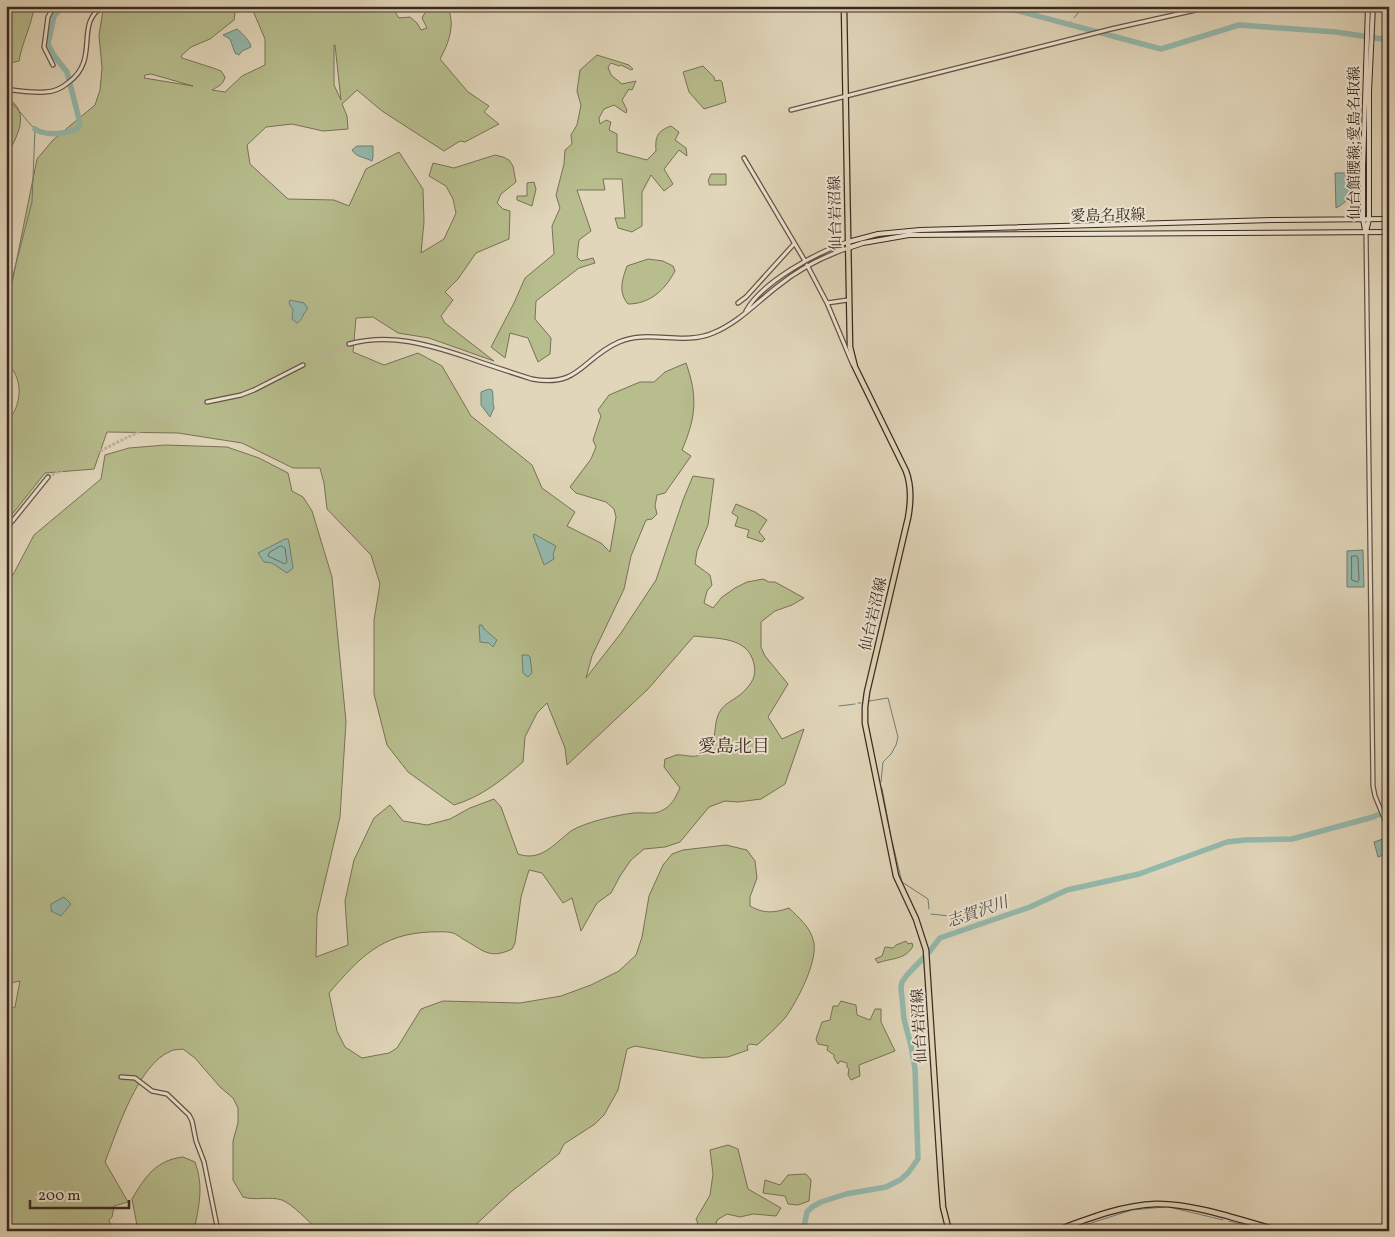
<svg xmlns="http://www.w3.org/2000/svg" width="1395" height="1237" font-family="Vollkorn,'Noto Serif JP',serif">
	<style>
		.green { fill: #b7bd8d; stroke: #787256; fill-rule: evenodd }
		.water { fill: #94b9ad; stroke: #707f75 }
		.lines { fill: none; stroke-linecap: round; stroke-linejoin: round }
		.shore { stroke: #677066; stroke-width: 1 }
		.stream { stroke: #707f75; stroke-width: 1 }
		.river { stroke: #94b9ad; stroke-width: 5.5 }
		.tertiary-tunnel { stroke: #c0b39b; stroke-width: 3; stroke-dasharray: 3 1.5; stroke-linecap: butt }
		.tertiary-casing { stroke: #645446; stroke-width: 5.5 }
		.secondary-casing { stroke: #3a2820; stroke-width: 6 }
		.primary-casing { stroke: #3a2820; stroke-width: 7 }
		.tertiary { stroke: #ece4d2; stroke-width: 3 }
		.secondary { stroke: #ece4d2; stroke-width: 4 }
		.primary { stroke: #e1d6ba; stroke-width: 4.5 }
		.labels { text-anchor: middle; stroke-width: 4; stroke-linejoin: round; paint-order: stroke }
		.street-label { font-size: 15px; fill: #3a2820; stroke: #ece4d2 }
		.water-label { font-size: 16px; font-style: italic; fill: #504c43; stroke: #ece4d2 }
		.quarter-label { font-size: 18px; fill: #3a2820; stroke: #ece4d2 }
	</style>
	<rect width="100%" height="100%" fill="#e1d6ba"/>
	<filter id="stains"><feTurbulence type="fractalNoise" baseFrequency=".004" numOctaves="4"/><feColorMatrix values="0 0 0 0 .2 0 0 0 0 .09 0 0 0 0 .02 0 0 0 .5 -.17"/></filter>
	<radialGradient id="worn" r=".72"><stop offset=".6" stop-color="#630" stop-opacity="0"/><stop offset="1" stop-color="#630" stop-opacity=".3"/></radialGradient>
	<path class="green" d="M6 6H34C32 25 22 42 19 61L6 64Z
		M114 6H236L234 20 210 39 191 47 181 56 182 58 213 68 221 71 225 77C223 85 219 86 212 90L225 92 242 76 265 65V39L251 6H391L399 18 410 17 417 23 421 30 427 28 422 18 429 6H447C456 23 449 43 440 59L468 92 489 106 484 112 499 124 465 142 460 141 444 151 382 111 357 90 342 104 347 116 348 129 323 131 292 124 266 127 247 145 250 164 288 199 334 200 349 206 366 169 399 152 423 189 424 222 421 253 444 239 456 213 453 199 446 186 429 176 433 163 454 168 495 155 503 157 509 160 513 166 516 182 501 194 497 203 503 209 510 211 509 239 476 253 458 279 445 292 453 300 441 316 445 323 494 361 429 338 398 333 373 317 356 318 353 352 384 365 418 353 442 366 471 416 532 465 542 488 575 512 567 526 601 543 610 552 616 517 614 509 606 502 576 493 570 487 591 459 596 447 593 440 601 416 598 410 609 395 640 382H654L665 372 686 363C698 397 696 417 682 450L691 456 665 493 657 495 655 506 657 514 652 519 646 520 631 556 624 589 592 656 586 678 621 633 656 580 683 500 693 476 714 479 708 525 697 551 695 564 710 575 712 585 707 591 704 603 713 608 722 597 735 588 747 582 763 579 769 582H775L804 598 792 605 775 611 761 622V647L765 656 788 684 768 717 782 739 804 729 785 784 761 799 738 802 725 801 709 807 680 842 665 847 644 849 631 860 620 876 611 893 597 903 581 931 572 898 563 903 542 873 529 870 521 897 515 943 512 949C489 960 483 950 463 939 460 937 456 934 453 933 447 931 437 932 430 932 381 934 359 958 329 993L337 1031 345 1047 362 1058 389 1053 397 1048 421 1009 443 1001 520 1003 561 996 591 985 619 971 636 955 642 937 649 896 663 865 672 854 683 850 726 845 747 850 755 861 757 878 750 897V906C764 914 774 913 789 908 799 918 809 926 813 939 820 958 797 1002 785 1018 776 1028 767 1036 757 1045L750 1044 747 1046 748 1050 728 1057 702 1058 635 1046 627 1049 618 1090 604 1115 595 1124 564 1144 559 1154 512 1191 469 1231H318C310 1222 292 1204 282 1200 270 1196 255 1201 243 1197L233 1180V1141L238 1123V1108L233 1098 220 1087 195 1058 183 1049C179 1050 174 1049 171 1051 138 1064 117 1131 105 1162L128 1202 114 1206 112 1217 109 1220 112 1231H6V1010L15 1007 20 981 6 984V588L34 535 101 479 105 455 129 448 165 445 227 447 259 458 288 473 292 491 303 497 312 511 332 577 346 722 340 817 317 915 316 957 348 945 345 901 354 860 374 818 390 805 403 821 427 825 450 819 470 808 494 799 501 807 518 854C541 862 554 844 571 831 585 822 617 815 634 813 643 812 654 815 661 811 672 806 675 798 680 788L664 767 665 759C669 758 673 756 676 755 685 754 693 759 702 754 719 745 712 727 719 713 725 701 739 699 747 688 754 680 756 674 754 664 748 636 717 639 694 636L648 689 567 765 565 748 547 703 537 713 525 737 523 762C502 780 481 797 454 805L408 772 387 745 374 694V620L380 584 371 555 327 509 324 483 320 468H293L242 443 178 433 107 432 94 469 45 473 6 522V423C20 409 24 385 12 369H6V313L37 159 53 140 95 105 100 90 102 68 99 35 103 10ZM334 45H335L341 100 334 85ZM151 74 193 86 144 78 145 75Z
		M597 55 629 65 633 69 631 70 621 65 619 66 611 63 608 67 611 75 622 84 636 81 632 90 629 89 622 100 627 110 626 113 614 105 604 109 599 118 600 124 606 120 611 122 609 130 617 134V152L647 160 656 151C655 137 657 131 671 126L679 132 675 140 686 148 687 156 679 150 664 169 673 184 664 191 651 175 642 192V226L632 232 618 228 615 218H625L622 179H603L605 190H577L591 231 579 240 577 257 581 261 593 258 595 263 579 268 536 301 535 319 551 338 550 354 538 362 528 338 510 333 505 358 491 347 514 303 525 278 554 254 552 226 560 208 556 195 564 164 565 150 572 144 571 135 577 125 581 105 577 91 580 70Z
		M703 66 714 77 715 81 720 80 722 82 726 102 704 109 689 92 683 72Z
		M6 97C33 113 16 137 6 158Z
		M711 174H726V185H709V182L708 181Z
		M534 182 536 189 532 206 517 200V196H527V183Z
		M648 259 663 261 673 266 675 271C665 290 650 304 628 304 618 292 622 280 627 266Z
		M736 504 755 512 767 520 759 532 765 539 762 542 747 537 749 530 735 526 738 517 732 513Z
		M906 941 908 944 912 943 913 946C906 960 890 958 878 963L875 959 882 956 885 947 893 948 896 945Z
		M841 1001 856 1005 857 1015 870 1020 875 1009H881V1022L895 1051 859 1065 860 1076 851 1080 848 1075 849 1069 847 1067V1063L840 1061 838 1064 834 1058V1055L827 1050 828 1046 818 1044 816 1039 822 1022 830 1020 833 1006H838Z
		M728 1145 738 1149 748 1189 781 1208 776 1216 753 1214 740 1217 727 1214 717 1220 714 1231H701L696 1219 710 1195 713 1174 710 1150Z
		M183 1157 195 1162C204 1187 199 1205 194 1231H138L132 1199C145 1177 156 1160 183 1157Z
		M806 1174 811 1180 809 1201 798 1205 788 1204 785 1196 763 1193 765 1180 780 1185 788 1175Z"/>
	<path class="water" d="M237 29C242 33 251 42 251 47L242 51 239 55 235 53 230 39 223 35Z
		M357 146H373V157L372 161C364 157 356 157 352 150Z
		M1335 173H1350C1351 192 1354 198 1336 208Z
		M290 300 304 303 307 307V310C302 314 303 320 297 323L292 319 293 310 289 303Z
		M489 389 492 390C494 396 492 402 494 408L490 417 481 405V392Z
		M534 534 556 546 553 554 554 559 544 565 533 535Z
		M285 539H288L289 542 293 568 287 573 272 563 264 562 258 553Z
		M1363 550 1364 587H1347V551Z
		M479 625H482L484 629 497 640 493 647 489 643 480 642Z
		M522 655H528L530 657 532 673 528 677 523 673Z
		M1386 838 1389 842V853L1378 857 1374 842Z
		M64 897 71 904 61 916 51 911V904Z"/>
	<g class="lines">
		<path class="shore" d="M281 546 285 548 287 562 285 564 268 556 269 553Z
			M1352 556H1357L1358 558 1359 580 1357 582 1352 580Z"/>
		<path class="stream" d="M1074 18 1078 13 1077 6
			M1070 25 1071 22
			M6 100C18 106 25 120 35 129L32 202 6 302
			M6 348 10 364 6 396
			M869 701 888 698 898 737 896 745 891 754 883 762 881 782
			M858 703H861
			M839 706 855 704
			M882 788 891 837
			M892 841 902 882 928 899 929 909
			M931 914 976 919
			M978 922V925
			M1173 1208 1223 1220
			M1229 1221 1254 1228
			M1260 1230 1265 1231
			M1066 1231 1132 1210 1164 1207"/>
		<path class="river" d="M1000 6 1161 49 1239 25 1336 32 1389 40
			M35 129C48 137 63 134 77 129L80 123 67 72 55 57 48 44 54 16 63 6
			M803 1231 807 1212 812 1207 821 1202 846 1194 886 1187 900 1180 908 1173 918 1159 915 1069 911 1046 904 1019 901 988 902 982 907 975 929 952 940 938 1030 907 1067 890 1139 874 1227 842 1245 840 1292 839 1373 817 1389 810"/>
		<path class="tertiary-tunnel" d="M303 365 349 344
			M48 477 128 437 207 402"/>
		<g class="tertiary-casing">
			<path id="tertiary" d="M53 65 44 47 48 17 54 6
				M6 89C19 91 32 93 45 92 54 92 62 88 69 82 101 58 73 23 104 6
				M791 110 1111 29 1214 6
				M744 158 805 261
				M1366 232 1373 786 1375 796 1389 830
				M807 265 827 303 853 365
				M738 303 746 297 794 244
				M827 303 848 300
				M746 311C762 282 817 252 848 242
				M349 344C390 333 427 344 466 357 488 365 510 372 532 379 580 388 582 358 619 342 649 329 683 346 713 333 738 323 757 302 778 286 799 269 822 257 848 248
				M207 402 241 395 254 390 303 365
				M6 529 48 477
				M121 1077 135 1078 152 1091 167 1094 189 1115 192 1121 196 1141 204 1162 218 1231"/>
		</g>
		<g class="secondary-casing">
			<path id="secondary" d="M1365 230 1363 219V166L1368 6
				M1366 232 1369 219V92L1373 6
				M848 242 878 234 920 230 1274 220 1389 219
				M848 248 863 243 909 235 1389 232"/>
		</g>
		<g class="primary-casing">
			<path id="primary" d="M844 6 850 347 855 367 906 471C912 487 911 502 908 518L867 692 865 707V723L896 876 916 919 926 950 941 1180 943 1207 949 1231
				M1055 1231C1087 1219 1122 1205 1156 1204 1193 1203 1243 1221 1280 1231"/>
		</g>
		<use href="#tertiary" class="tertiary"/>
		<use href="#secondary" class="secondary"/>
		<use href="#primary" class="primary"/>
	</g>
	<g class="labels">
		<g class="street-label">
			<text transform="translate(1354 143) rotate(-90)" y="5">仙台館腰線;愛島名取線</text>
			<text transform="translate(835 213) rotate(-91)" y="5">仙台岩沼線</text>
			<text transform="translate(1108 215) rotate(-1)" y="5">愛島名取線</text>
			<text transform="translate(873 614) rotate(-77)" y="5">仙台岩沼線</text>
			<text transform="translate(919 1026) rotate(-93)" y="5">仙台岩沼線</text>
		</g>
		<g class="water-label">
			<text transform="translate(977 911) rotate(-19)" y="6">志賀沢川</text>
		</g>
		<g class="quarter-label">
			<text x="734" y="752">愛島北目</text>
		</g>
	</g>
	<rect width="1395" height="1237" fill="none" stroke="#e1d6ba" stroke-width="25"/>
	<rect x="8" y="8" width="1380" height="1222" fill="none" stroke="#3a2820" stroke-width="2.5"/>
	<rect x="12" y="12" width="1370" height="1212" fill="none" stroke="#3a2820"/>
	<path d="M30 1200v8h99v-8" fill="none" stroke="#3a2820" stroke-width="2.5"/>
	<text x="38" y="1200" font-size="15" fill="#3a2820" stroke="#ece4d2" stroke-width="4" paint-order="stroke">200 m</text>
	<rect width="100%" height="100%" filter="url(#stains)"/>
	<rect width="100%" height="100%" fill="url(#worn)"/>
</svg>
